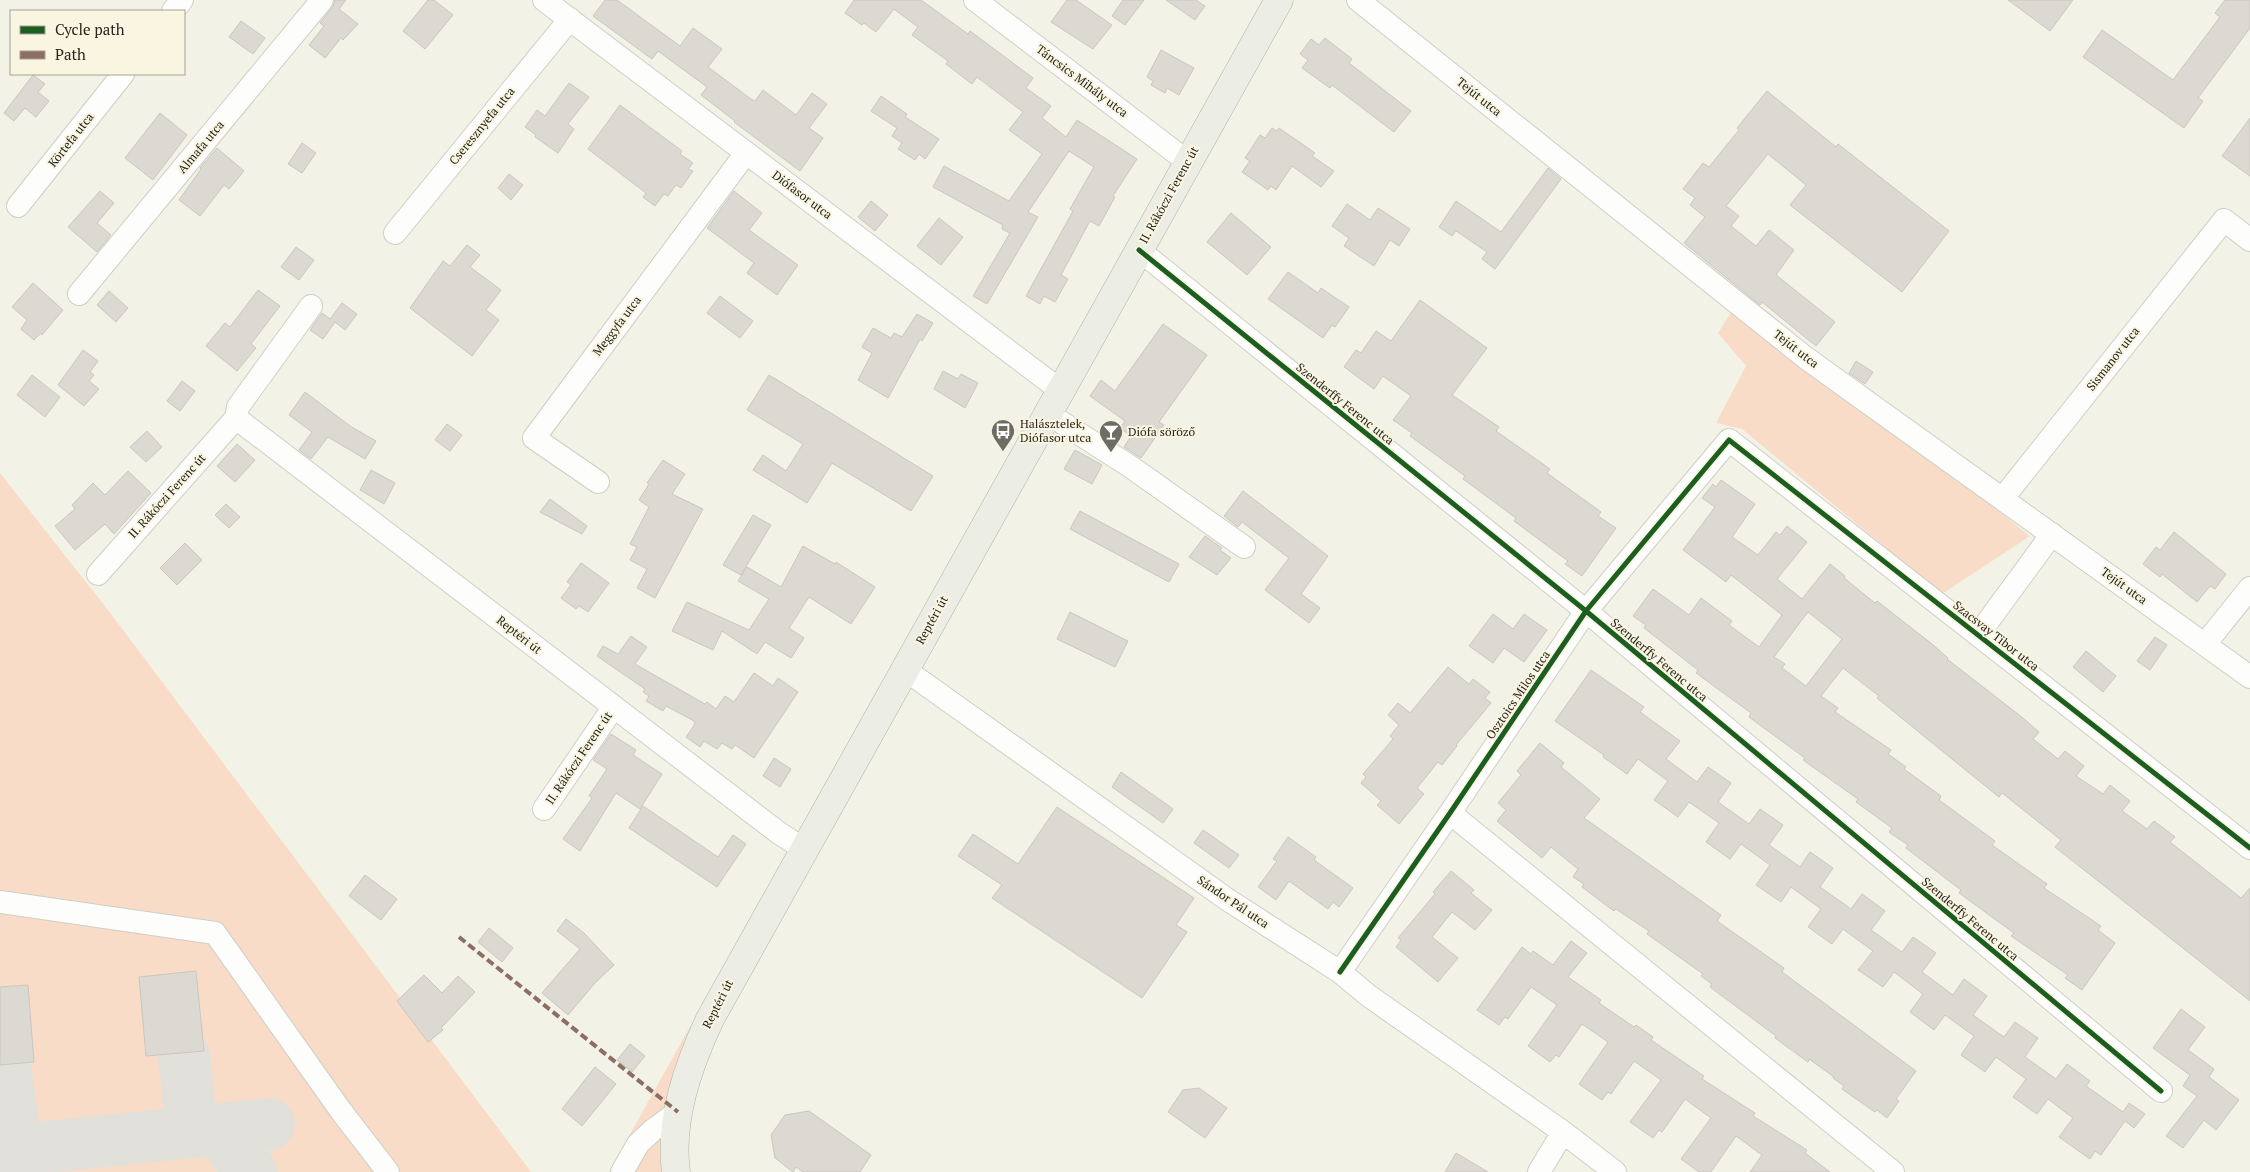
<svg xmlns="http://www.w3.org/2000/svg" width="2250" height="1172" font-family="'PT Serif',serif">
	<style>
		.green { fill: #f8dcc8 }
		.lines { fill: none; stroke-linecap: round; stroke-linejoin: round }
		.taxiway { stroke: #e1e0da; stroke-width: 52 }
		.building { fill: #dcd9d2; stroke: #c9c7be; fill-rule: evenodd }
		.minor-casing { stroke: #cfcec5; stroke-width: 24 }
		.major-casing { stroke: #b2b3a4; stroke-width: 29 }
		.minor { stroke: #fdfdfb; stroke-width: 22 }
		.major { stroke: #eceee6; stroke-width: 28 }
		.quiet { stroke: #8d6e63; stroke-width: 4; stroke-dasharray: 8 4; stroke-linecap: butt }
		.cycleway-casing { stroke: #f9f5e1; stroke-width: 8 }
		.cycleway { stroke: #1b5e20; stroke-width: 5 }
		.labels { text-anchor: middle; stroke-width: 4; stroke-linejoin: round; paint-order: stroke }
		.street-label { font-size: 12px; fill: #26251e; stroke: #f9f5e1 }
		.poi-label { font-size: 12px; fill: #26251e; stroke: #f9f5e1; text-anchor: start }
	</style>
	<rect width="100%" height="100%" fill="#f3f2e7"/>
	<path class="green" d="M1732 311 1889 425 2030 536 1942 594 1742 429 1716 423 1746 366 1718 333Z
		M0 473 108 610 531 1172H0Z
		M692 1023 708 1031 685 1139 690 1172H609Z"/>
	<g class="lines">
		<path class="taxiway" d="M184 1056 192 1132
			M6 1072 16 1151
			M217 1129 251 1172
			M0 1152 269 1124"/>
	</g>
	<path class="building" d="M335 0H346L339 9 358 24 343 40 341 38 325 58 309 45 324 26 320 23 332 8Z
		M428 0H434L453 15 425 49 403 31Z
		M605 0H617L680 46 693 28 722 49 708 67 751 99 755 101 763 90 796 115 812 93 827 104 809 128 823 138 800 171 734 122 735 121 701 95 707 87 658 51 652 59 593 16Z
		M854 0H921L968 34 970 31 1033 78 1026 88 1051 106 1042 118 1066 137 1077 120 1137 159 1113 196 1115 197 1099 226 1090 221 1061 275 1068 279 1055 302 1044 296 1040 304 1026 296 1073 211 1070 209 1094 167 1069 151 1028 212 1038 217 987 304 973 296 1010 233 1002 229 1003 225 933 187 944 166 1009 201 1042 154 1009 130 1023 112 977 77 972 84 946 64 948 61 912 35 918 27 894 9 876 32 864 23 862 25 845 13Z
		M1067 0H1076L1112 25 1093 49 1051 22Z
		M1123 0H1144L1125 25 1112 16Z
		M1166 0H1196L1205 6 1195 20Z
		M2008 0H2073L2050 31Z
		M2225 0H2250V28L2198 98 2203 101 2184 128 2083 57 2102 30 2173 80 2220 17 2215 13Z
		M241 21 265 38 253 54 229 37Z
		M1325 38 1352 59 1349 63 1411 111 1394 132 1332 85 1330 88 1302 68 1308 60 1300 54 1311 39 1319 45Z
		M1161 50 1194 68 1179 95 1167 88 1165 93 1151 85 1153 81 1147 77Z
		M33 75 45 84 38 92 49 101 36 117 25 108 14 121 4 113Z
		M569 83 589 97 568 124 574 129 558 153 535 137 536 135 525 127 537 110 545 116Z
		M1767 91 1836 147 1838 144 1949 231 1902 292 1790 205 1806 185 1768 154 1726 206 1739 216 1731 226 1756 246 1769 230 1794 250 1776 275 1835 322 1816 346 1762 302 1760 305 1684 243 1705 217 1690 205 1695 198 1683 189 1703 163 1709 167 1739 130 1737 128Z
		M881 96 907 114 905 117 939 139 925 159 919 154 915 160 898 149 902 143 892 136 897 128 871 111Z
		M620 105 682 151 680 154 693 163 688 169 693 171 681 188 676 185 668 196 664 194 655 206 643 197 646 193 588 149Z
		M160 113 187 135 153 180 125 158Z
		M2250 118V176L2222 156Z
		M1272 128 1277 131 1279 128 1315 153 1312 156 1334 171 1321 187 1292 166 1276 190 1271 186 1268 190 1242 172 1250 161 1245 158 1260 135 1265 138Z
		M302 143 316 153 302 173 288 164Z
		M217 148 244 171 229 189 224 185 200 216 179 200 201 169 200 168Z
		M1548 168 1561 179 1495 269 1482 259 1487 252 1456 231 1452 236 1439 227 1456 201 1501 232Z
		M509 174 523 185 511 200 498 188Z
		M100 191 114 203 97 223 111 235 97 252 68 227Z
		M734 191 762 213 749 230 798 265 777 295 747 273 754 263 707 228Z
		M871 201 888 215 875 231 858 217Z
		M1347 204 1370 220 1378 208 1410 229 1399 246 1390 240 1374 266 1344 246 1349 238 1332 226Z
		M1231 213 1271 247 1247 275 1207 242Z
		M939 218 963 237 941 265 917 246Z
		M467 245 480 255 470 267 501 290 486 310 499 320 472 356 410 308 443 261 450 266Z
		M296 247 314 260 299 280 281 267Z
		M1288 272 1318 293 1321 288 1349 307 1335 327 1332 325 1323 338 1268 299Z
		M33 283 63 310 42 335 41 333 34 340 21 329 27 320 12 307Z
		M258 290 280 306 251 344 256 348 237 371 206 346 225 323 230 327Z
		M109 291 128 308 116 322 97 305Z
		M720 296 753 321 740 338 707 313Z
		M1420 300 1487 348 1452 395 1499 427 1496 431 1550 469 1547 473 1601 512 1598 516 1616 528 1582 576 1565 564 1568 561 1514 521 1516 518 1463 479 1465 476 1410 436 1412 433 1393 420 1411 396 1383 376 1374 389 1344 367 1356 350 1361 353 1376 331 1391 341Z
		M342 303 357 314 345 330 335 322 323 339 310 330 322 313 330 319Z
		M917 314 933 323 922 341 920 339 888 398 858 380 872 353 862 347 873 328 891 338 894 333 902 337Z
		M1163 324 1207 355 1159 422 1164 425 1141 458 1124 447 1131 436 1120 428 1125 421 1090 396 1101 380 1115 391Z
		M83 350 98 361 90 372 94 375 89 381 99 389 84 406 58 385Z
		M1856 361 1873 372 1865 384 1849 373Z
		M943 371 958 379 961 374 978 383 965 408 934 389Z
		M32 375 60 397 45 417 17 395Z
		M769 375 933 476 911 511 832 463 807 503 753 470 763 455 786 471 803 444 747 410Z
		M182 381 195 391 180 411 167 401Z
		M305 392 350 426 376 441 365 459 328 437 311 459 299 450 312 432 289 415Z
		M447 424 462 435 450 451 435 440Z
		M147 431 162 447 146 462 130 447Z
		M237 444 255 460 235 482 217 466Z
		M1075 450 1102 465 1092 484 1064 469Z
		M663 460 685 474 672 494 703 509 655 598 637 588 647 569 630 560 637 547 630 544 649 507 639 500 649 484 647 483Z
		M371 470 395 483 384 504 360 490Z
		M128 471 151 493 114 534 105 524 75 550 55 526 75 509 72 505 93 483 105 495Z
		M1721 480 1755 504 1732 537 1758 555 1776 532 1780 535 1787 526 1807 542 1777 579 1802 599 1830 564 1845 576 1844 578 1875 603 1877 601 1932 644 1948 658 1947 659 2023 718 2039 732 2033 739 2058 759 2065 751 2084 766 2076 776 2103 794 2110 785 2130 801 2122 811 2147 829 2154 821 2175 837 2170 842 2241 898 2250 888V1001L2055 847 2061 840 2002 793 1999 797 1968 772 1877 698 1879 696 1843 668 1821 696 1838 708 1835 712 1891 750 1888 754 1906 767 1904 769 1941 796 1939 800 1995 841 1992 845 2047 884 2044 888 2101 926 2098 930 2115 943 2082 990 2065 978 2068 975 2011 936 2014 933 1959 893 1961 890 1906 848 1908 845 1889 832 1892 828 1856 802 1858 799 1803 760 1805 758 1749 717 1751 713 1696 673 1698 670 1644 628 1646 625 1633 616 1653 589 1689 615 1701 598 1732 621 1729 625 1759 647 1782 615 1731 575 1726 582 1683 550 1715 507 1702 498 1713 484 1716 487ZM1808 612 1842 639 1806 686 1782 668 1785 664 1774 657Z
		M1243 491 1328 556 1301 594 1320 608 1309 623 1265 590 1289 558 1242 522 1238 527 1224 516Z
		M550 499 587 526 582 534 540 512Z
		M226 504 240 517 229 528 215 515Z
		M1080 511 1179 564 1169 582 1070 529Z
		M753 515 771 525 741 575 723 565Z
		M2174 532 2226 574 2215 589 2210 586 2197 602 2162 574 2160 577 2143 564 2156 547 2160 550Z
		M1205 536 1222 548 1220 550 1231 558 1217 575 1189 557Z
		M185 543 202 560 177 585 160 568Z
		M803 546 835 564 836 562 875 587 851 624 809 597 789 628 804 638 791 658 765 642 757 654 722 631 713 650 672 631 687 602 749 630 769 599 738 581 747 567 781 587Z
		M581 563 609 583 588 612 579 606 576 609 561 598 571 585 567 582Z
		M1070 612 1128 641 1115 667 1057 639Z
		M1493 614 1513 629 1524 614 1547 630 1524 662 1504 648 1493 663 1469 646Z
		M631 636 647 647 635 664 705 704 707 702 716 709 725 696 734 702 754 673 773 686 778 678 798 692 754 758 735 745 732 749 722 743 717 749 704 741 700 747 686 737 695 724 694 721 666 706 663 711 646 701 649 696 643 692 645 689 597 656 603 646 618 654Z
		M2155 637 2167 645 2150 670 2137 661Z
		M2086 651 2116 676 2103 692 2073 667Z
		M1448 667 1469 684 1473 679 1490 692 1485 698 1491 703 1456 745 1457 746 1442 765 1438 762 1417 788 1424 794 1399 824 1377 805 1381 801 1361 783 1366 777 1363 774 1393 739 1390 736 1399 725 1388 715 1398 703 1410 713Z
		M1591 670 1644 707 1640 712 1680 741 1666 759 1697 782 1708 767 1731 783 1718 802 1749 824 1760 809 1783 825 1769 845 1800 867 1810 852 1833 868 1820 887 1851 909 1862 894 1885 911 1871 930 1902 952 1913 937 1936 953 1922 972 1953 995 1964 979 1987 996 1973 1015 2004 1037 2015 1022 2038 1038 2025 1057 2056 1079 2067 1064 2090 1081 2086 1086 2123 1112 2129 1103 2145 1114 2134 1128 2125 1121 2101 1155 2095 1151 2090 1159 2059 1137 2073 1118 2048 1099 2037 1114 2013 1097 2026 1079 1996 1057 1985 1072 1961 1055 1974 1036 1945 1015 1934 1030 1910 1012 1923 994 1894 972 1883 987 1858 970 1873 951 1843 929 1832 944 1808 927 1821 909 1791 887 1781 902 1756 885 1770 865 1741 844 1730 859 1706 842 1719 823 1689 802 1678 817 1654 800 1668 781 1638 759 1627 774 1603 757 1604 755 1555 721Z
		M611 734 636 750 633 755 662 774 640 809 616 793 580 851 563 839 592 798 589 796 607 769 593 760Z
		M1540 743 1564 763 1561 767 1600 799 1584 818 1721 915 1717 921 1784 968 1782 972 1916 1071 1896 1099 1899 1101 1887 1118 1877 1110 1875 1112 1842 1089 1844 1086 1833 1078 1834 1077 1809 1059 1808 1062 1775 1038 1776 1036 1710 987 1712 984 1701 976 1703 974 1647 934 1649 931 1616 909 1614 911 1582 887 1584 884 1573 877 1578 869 1551 847 1542 858 1497 821 1506 810 1498 803 1521 775 1517 771Z
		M774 758 791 769 780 787 763 776Z
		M1121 772 1173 809 1163 823 1112 787Z
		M643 806 718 857 733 835 746 844 717 887 629 828Z
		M1057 807 1194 898 1176 925 1187 932 1142 998 992 898 1002 885 958 856 973 834 1018 864Z
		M1203 830 1239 855 1229 868 1194 843Z
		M1288 837 1316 857 1314 860 1353 888 1339 907 1333 902 1328 909 1289 881 1276 900 1258 887 1277 861 1273 859Z
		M1451 871 1474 890 1471 893 1492 910 1475 930 1452 912 1432 937 1458 958 1438 982 1396 947 1401 940 1398 938 1435 894 1433 892Z
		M365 875 397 899 381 920 349 896Z
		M566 919 584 933 614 965 595 983 568 1015 542 993 580 949 557 931Z
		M489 928 513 948 502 962 478 942Z
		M1571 941 1587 953 1568 977 1601 1000 1599 1003 1634 1027 1636 1025 1653 1037 1651 1040 1704 1076 1702 1079 1755 1113 1753 1116 1807 1150 1805 1153 1830 1172H1750L1762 1155 1736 1136 1711 1172H1699L1681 1159 1711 1118 1685 1099 1662 1132 1659 1130 1653 1138 1630 1122 1661 1080 1634 1061 1611 1094 1608 1092 1602 1100 1579 1084 1608 1042 1582 1024 1559 1057 1556 1055 1550 1062 1528 1046 1557 1005 1531 987 1508 1019 1505 1017 1499 1025 1477 1010 1522 947 1531 954 1533 951 1553 965Z
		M196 971 204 1051 146 1056 139 977Z
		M424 975 442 993 458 976 475 992 441 1028 443 1030 428 1042 397 1001Z
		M28 985 34 1062 0 1065V987Z
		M2181 1009 2205 1027 2188 1050 2214 1069 2209 1077 2239 1100 2216 1130 2204 1120 2183 1148 2166 1136 2197 1096 2183 1086 2190 1075 2153 1048Z
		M630 1044 645 1056 632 1072 617 1060Z
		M595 1067 616 1084 582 1126 562 1109Z
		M1199 1088 1227 1108 1205 1138 1168 1112 1183 1090Z
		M809 1111 871 1155 860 1172H803L796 1167 793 1172 775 1158 771 1135 785 1115Z
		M1456 1153 1488 1172H1445Z"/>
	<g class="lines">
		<g class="minor-casing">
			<path id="minor" d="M544 0 1060 390
				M975 0 1188 162
				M1358 0 1806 358 2250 677
				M173 11 182 0
				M18 206 123 74
				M395 233 570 19
				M1139 250 1586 611 2161 1091
				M79 294 322 0
				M1047 413 1131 467 1244 547
				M236 418 779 833 804 849
				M236 418 238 407 311 306
				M598 482 534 438 746 153
				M2003 498 2224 220 2250 240
				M98 574 236 418
				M1978 635 2052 534
				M2205 644 2250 588
				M904 669 1228 900 1340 972 1369 996 1563 1132 1539 1172
				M544 809 613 708
				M1450 813 1893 1172
				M0 902 215 933 341 1111 388 1172
				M1340 972 1450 813 1586 611 1729 440 2250 848
				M1563 1132 1615 1172
				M622 1172 638 1144 653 1130 678 1112"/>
		</g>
		<g class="major-casing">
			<path id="major" d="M676 1172C669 1120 688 1066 710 1019L1279 0"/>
		</g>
		<use href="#minor" class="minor"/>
		<use href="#major" class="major"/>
		<path class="quiet" d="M459 937 678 1112"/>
		<g class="cycleway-casing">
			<path id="cycleway" d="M1139 250 1586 611 2161 1091
				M1340 972 1450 813 1586 611 1729 440 2250 848"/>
		</g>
		<use href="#cycleway" class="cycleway"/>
	</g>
	<defs>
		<g id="bus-pin" transform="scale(1.25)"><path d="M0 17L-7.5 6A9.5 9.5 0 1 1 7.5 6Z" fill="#6e6d64" stroke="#f9f5e1"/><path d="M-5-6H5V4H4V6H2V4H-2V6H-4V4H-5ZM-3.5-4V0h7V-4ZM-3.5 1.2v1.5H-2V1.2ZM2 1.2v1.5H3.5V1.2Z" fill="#fff"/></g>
		<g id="bar-pin" transform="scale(1.25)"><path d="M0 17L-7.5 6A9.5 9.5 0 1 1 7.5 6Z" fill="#6e6d64" stroke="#f9f5e1"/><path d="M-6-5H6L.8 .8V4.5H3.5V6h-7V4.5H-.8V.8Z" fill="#fff"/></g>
	</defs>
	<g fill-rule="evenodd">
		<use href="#bus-pin" x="1003" y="431"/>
		<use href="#bar-pin" x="1111" y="432"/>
	</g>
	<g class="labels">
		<g class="street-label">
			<text transform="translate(1082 81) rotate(37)" y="4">Táncsics Mihály utca</text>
			<text transform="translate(1479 97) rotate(39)" y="4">Tejút utca</text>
			<text transform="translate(482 126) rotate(-51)" y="4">Cseresznyefa utca</text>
			<text transform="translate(71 140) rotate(-52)" y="4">Körtefa utca</text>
			<text transform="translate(201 147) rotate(-50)" y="4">Almafa utca</text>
			<text transform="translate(802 195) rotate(37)" y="4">Diófasor utca</text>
			<text transform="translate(1169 195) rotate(-61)" y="4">II. Rákóczi Ferenc út</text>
			<text transform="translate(617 326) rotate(-53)" y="4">Meggyfa utca</text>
			<text transform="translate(1796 349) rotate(38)" y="4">Tejút utca</text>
			<text transform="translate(2113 359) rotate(-52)" y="4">Sismanov utca</text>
			<text transform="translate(1345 404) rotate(39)" y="4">Szenderffy Ferenc utca</text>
			<text transform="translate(167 496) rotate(-48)" y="4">II. Rákóczi Ferenc út</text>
			<text transform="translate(2124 586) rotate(36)" y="4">Tejút utca</text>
			<text transform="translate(932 620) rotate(-61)" y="4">Reptéri út</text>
			<text transform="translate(519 635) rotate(38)" y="4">Reptéri út</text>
			<text transform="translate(1996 636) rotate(38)" y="4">Szacsvay Tibor utca</text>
			<text transform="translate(1659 660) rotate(40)" y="4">Szenderffy Ferenc utca</text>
			<text transform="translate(1518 695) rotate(-56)" y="4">Osztoics Milos utca</text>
			<text transform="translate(579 758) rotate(-56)" y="4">II. Rákóczi Ferenc út</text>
			<text transform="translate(1233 902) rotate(34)" y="4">Sándor Pál utca</text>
			<text transform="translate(1970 919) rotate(40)" y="4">Szenderffy Ferenc utca</text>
			<text transform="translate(718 1004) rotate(-63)" y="4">Reptéri út</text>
		</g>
		<g class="poi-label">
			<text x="1020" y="428">Halásztelek,<tspan x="1020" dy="14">Diófasor utca</tspan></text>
			<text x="1128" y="436">Diófa söröző</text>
		</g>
	</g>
	<rect x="10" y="10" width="175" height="65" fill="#f9f5e1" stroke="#a5a293"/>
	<rect x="20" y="26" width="25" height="8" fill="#1b5e20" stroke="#a5a293"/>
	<text x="55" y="35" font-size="15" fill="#26251e">Cycle path</text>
	<rect x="20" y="51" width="25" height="8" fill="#8d6e63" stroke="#a5a293"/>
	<text x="55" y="60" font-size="15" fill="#26251e">Path</text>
</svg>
